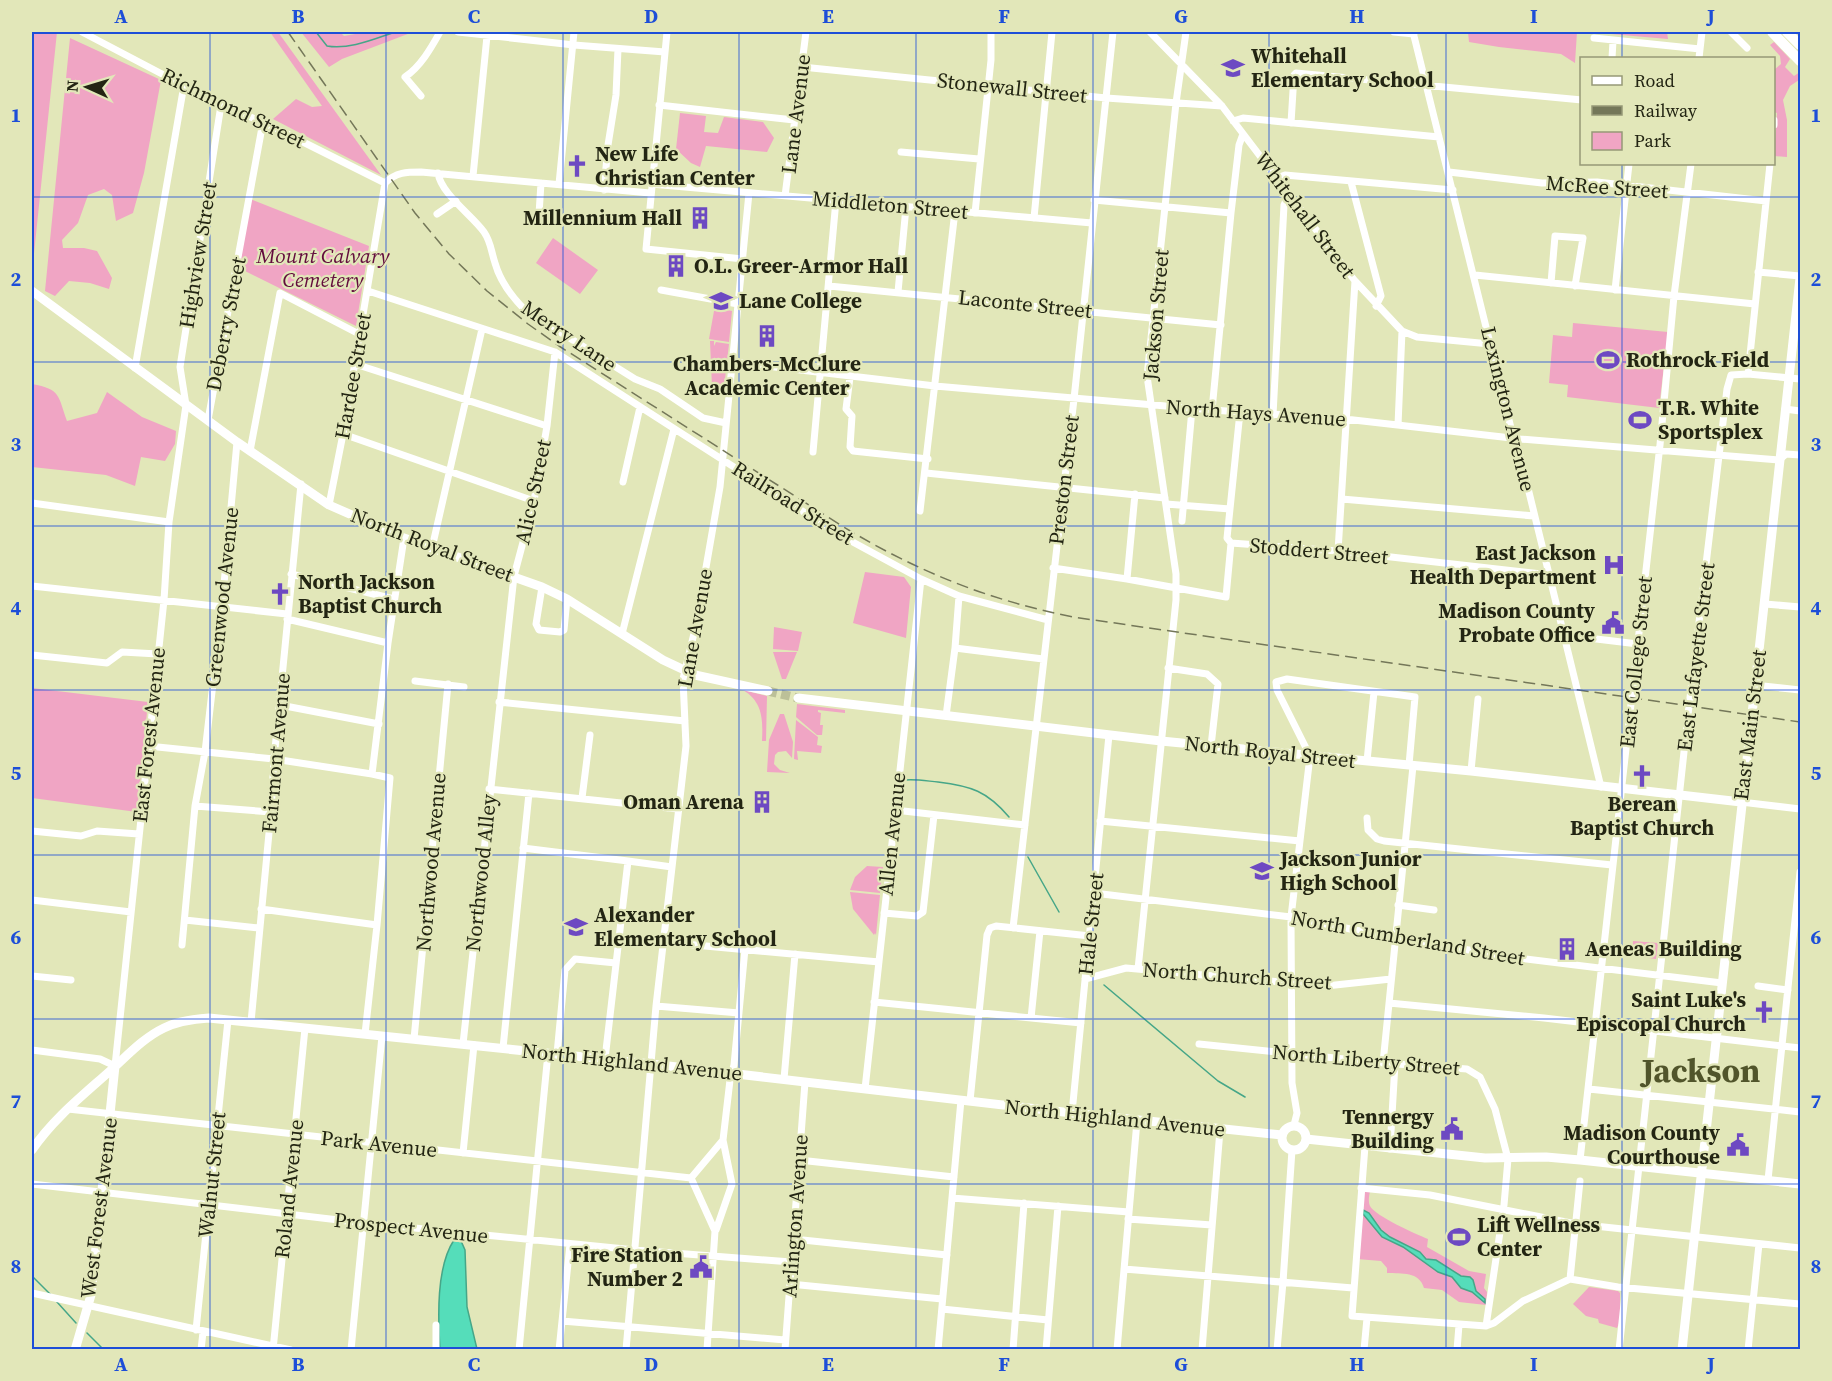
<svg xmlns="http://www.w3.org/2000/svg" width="1832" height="1381" font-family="'Source Serif 4',serif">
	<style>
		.green { fill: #f0a5c4 }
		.water { fill: #55ddba; stroke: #46a688; stroke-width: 1.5 }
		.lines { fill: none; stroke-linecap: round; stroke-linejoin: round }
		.stream { stroke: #46a688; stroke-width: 1.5 }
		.major-tunnel { stroke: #bcc098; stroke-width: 9; stroke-dasharray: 9 4.5; stroke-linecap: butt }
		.minor { stroke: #fff; stroke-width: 7 }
		.major { stroke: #fff; stroke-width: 9 }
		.highway { stroke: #fff; stroke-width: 10 }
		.rail { stroke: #747759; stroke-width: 1.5; stroke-dasharray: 12 6; stroke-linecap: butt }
		.grid { fill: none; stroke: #1d4ed8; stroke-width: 1.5; stroke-opacity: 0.55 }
		.labels { text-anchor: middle; stroke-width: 4.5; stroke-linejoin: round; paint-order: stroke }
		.poi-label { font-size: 21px; font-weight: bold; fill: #232513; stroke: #e2e7b9; text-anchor: start }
		.street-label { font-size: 21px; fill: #232513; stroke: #e2e7b9 }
		.park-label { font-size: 21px; font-style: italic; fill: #630c3d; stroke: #e2e7b9 }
		.town-label { font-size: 33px; font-weight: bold; fill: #51552b; stroke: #e2e7b9 }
		.neatline { fill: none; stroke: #1d4ed8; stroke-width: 2 }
		.grid-label { font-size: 20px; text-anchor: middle; font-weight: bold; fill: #1d4ed8 }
	</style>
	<rect width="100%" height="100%" fill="#e2e7b9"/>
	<path class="green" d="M32 32H57L32 273Z
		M270 32H278L381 175 273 119 296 99 312 107 322 106Z
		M301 32H340L344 36 366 32H413L342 59 329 67Z
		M1468 32H1577L1575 63 1561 54 1499 47 1469 42Z
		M1588 32H1667L1668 39Z
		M70 38 161 80 144 173 133 213 116 221 112 195 104 189 88 195 78 223 62 240 63 248H84L97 251 112 278 109 289 90 283 69 281 55 296 45 291Z
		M1774 42 1790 59 1785 67 1794 76 1800 72V81L1799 80 1790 86 1783 100 1787 120V157L1774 156 1777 113 1774 112V70L1781 64 1780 56 1770 45Z
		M680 113 706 116 704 132 718 133 724 117 763 122 774 138 767 152 706 146 700 167 691 163 676 149Z
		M250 199 369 246 356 326 237 267Z
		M553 238 598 270 580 294 536 263Z
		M718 308 732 311 729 342 709 339 714 311Z
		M1573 323 1668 332 1659 408 1567 397 1568 385 1549 383 1553 335 1572 337Z
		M710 341H714V346L716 342 729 344 724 388 712 387Z
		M32 384C61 389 58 396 67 421L97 413 107 392 142 417 176 431 175 444 165 461 141 457 135 486 106 475 32 467Z
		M865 572 904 577 911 587 906 638 853 623Z
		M774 627 802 632 798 651 773 649Z
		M773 652H797L786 679H782Z
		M32 688 148 702 137 812 32 798Z
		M743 690 767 696 766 741H762C763 720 763 702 743 690Z
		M797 704 845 710V713L818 710V712L821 713 820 725H823L822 735H817L796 717Z
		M780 714H784L793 742 792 758 786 751 778 752 775 755 774 764 780 770 790 773 767 772 769 740Z
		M796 720 818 737 817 745 822 746 821 753 797 751 798 760 794 759Z
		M867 866 883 867 880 893 850 890 855 877Z
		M850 892 880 895 876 935 875 933 874 935 853 909Z
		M1633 941 1658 943 1656 959 1632 956Z
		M1365 1191H1370C1369 1196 1368 1202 1370 1206 1375 1216 1416 1234 1428 1239L1427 1247 1469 1271 1486 1274 1484 1288 1487 1292 1486 1305 1459 1302 1442 1290 1424 1288C1419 1271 1402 1274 1387 1273V1268L1381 1261 1357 1259 1362 1194Z
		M1589 1287 1618 1291 1620 1293V1321L1617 1328 1599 1323 1598 1319 1586 1316 1573 1304Z"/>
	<path class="water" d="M1363 1210 1369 1213 1381 1230 1390 1237 1420 1252 1426 1259 1436 1260 1461 1276 1470 1277 1473 1280 1476 1291 1485 1299V1303L1472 1292 1461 1288 1452 1277 1438 1272 1403 1247 1382 1237 1363 1214Z
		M454 1240 461 1241 465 1250 467 1307 477 1349 440 1350C438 1318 436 1267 454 1240Z"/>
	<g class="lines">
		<path class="stream" d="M316 32 327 46C349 50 374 39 395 32
			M905 780C916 779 927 781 938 782 971 786 987 791 1009 817
			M1028 857 1059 912
			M1104 985 1218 1081 1245 1097
			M32 1276 50 1294
			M57 1302 76 1323
			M87 1333 104 1350"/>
		<path class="major-tunnel" d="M768 691 798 698"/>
		<path class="minor" d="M82 32 221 105 263 122 385 183
			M458 32 574 45 665 52
			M667 32 646 249 743 259
			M1150 32 1222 106 1355 281 1402 331 1417 337 1490 344
			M1394 32 1414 34
			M1413 32 1512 432 1517 443 1601 787
			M1731 32 1747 48
			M1594 38 1700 49
			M1612 58 1613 41
			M1699 58 1702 32
			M802 67 1106 98 1222 106
			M421 96 405 77C421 66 431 48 440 32
			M659 105 794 120
			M1774 120V125
			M1233 121 1243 118 1439 137
			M1291 123 1294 75 1296 73 1582 100
			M901 152 979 159
			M1449 172 1542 183 1597 182 1766 201
			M438 173C441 194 472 215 484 232 491 242 491 251 495 263 500 281 512 297 525 310L635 379 660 389 703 418 726 423
			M473 176 487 36
			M1277 178 1285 175 1453 190
			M1351 182 1381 296 1376 306
			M559 184 574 32
			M651 184 1092 223
			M604 190 608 145 616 95 618 49
			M785 196 806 32
			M1094 200 1231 213
			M975 213 991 60V32
			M437 214 456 201
			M539 214 541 183
			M1034 218 1052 32
			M1758 272 1800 276
			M1475 275 1755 304
			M1551 283 1555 236 1583 238 1575 286
			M829 286 1221 325
			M661 290 738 304
			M1615 290 1629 164
			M368 291 555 352 838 534 921 579 959 596 1048 620
			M898 292 906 207
			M733 362 935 386 1212 410 1345 419 1520 439 1779 460 1786 454 1800 455
			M355 364 547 426
			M135 368 184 85
			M1748 374 1770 164
			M850 377 846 409 852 416 850 447 853 451 928 459
			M1785 409 1800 411
			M1212 410 1231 213 1239 145 1243 134
			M1273 415 1284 205 1289 194
			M208 420 263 122
			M1398 425 1402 331
			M343 434 534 501
			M250 451 280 293 359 334
			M813 452 836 200
			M926 473 1165 498
			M623 482 640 407
			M1342 499 1534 516
			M32 503 169 522
			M1166 504 1230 509
			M329 505 343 434 385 183C396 172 407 172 421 172L650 193
			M920 511 955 211
			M1182 521 1192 409
			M1231 543 1338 551 1550 575
			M432 548 482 329
			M1338 551 1355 281
			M1053 568 1127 579 1226 597 1231 543 1227 538 1240 412
			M291 574 394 599
			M1127 579 1135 494
			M32 586 287 614
			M542 587 536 624 539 630 560 632 564 630 567 599
			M1765 604 1800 607
			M287 619 388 643
			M622 634 674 429
			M1563 635 1638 644
			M955 648 1043 659
			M32 655 107 663 122 652 158 654
			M1168 668 1207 674 1218 684 1211 746
			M415 681 464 687
			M1754 685 1800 690
			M499 702 685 721
			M280 705 379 724
			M946 716 955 648 959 596
			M148 746 274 759 372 774 390 778 377 925 365 1034
			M1367 761 1374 692
			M1471 771 1478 699
			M372 774 388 643 404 538
			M489 789 678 809
			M582 798 590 735
			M1741 802 1800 809
			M195 806 271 812
			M895 810 1025 825
			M1367 818 1368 830 1377 839 1384 841 1612 865
			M1100 821 1300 841
			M32 831 81 836 97 831 139 834
			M523 848 628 861
			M1094 893 1291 917 1395 938 1518 958 1722 983
			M32 900 131 912
			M1398 905 1434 910
			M261 909 377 925
			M884 913 917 916 923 912 934 815
			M185 920 259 928
			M1013 928 1074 399 1113 32
			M619 938 879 962
			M182 945 195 806 205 752 222 606 237 442
			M1138 969 1176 600V574L1147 376 1176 103 1186 32
			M32 976 71 980
			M1085 979 1126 968 1326 986 1391 979
			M1758 986 1788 990
			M874 1002 1081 1023
			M1389 1003 1544 1018 1800 1048
			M656 1006 739 1013
			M1031 1018 1040 931
			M251 1022 271 812 274 759 301 484
			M414 1039 448 684
			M463 1044 514 576 534 501 547 426 555 352
			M1199 1044 1383 1063 1467 1069 1480 1077 1495 1109 1508 1159 1504 1205 1486 1326
			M503 1048 529 793
			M32 1050 100 1059 115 1066 164 600 169 522 186 405 180 367 221 105
			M557 1054 565 970 575 959 616 963
			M605 1059 628 861 672 867
			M1383 1063 1413 766
			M784 1079 795 954
			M865 1089 921 579
			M1589 1089 1800 1112
			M970 1101 987 935 990 928 996 926 1090 936
			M68 1109 691 1178
			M1072 1113 1109 735
			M1294 1125 1297 1113 1292 1083 1291 917 1310 756 1277 690 1276 682 1287 679 1415 697 1409 765
			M1365 1146 1352 1316 1486 1326 1494 1323 1523 1301 1570 1279
			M1390 1149 1395 1064
			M463 1153 474 1045
			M799 1160 954 1177
			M1580 1160 1660 445 1674 296 1691 164
			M1768 1180 1800 872
			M32 1184 364 1223 635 1250 791 1262
			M1361 1188 1430 1195 1576 1224 1800 1248
			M952 1198 1129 1212
			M1128 1219 1212 1225
			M716 1230 732 1184 723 1140
			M793 1239 947 1255
			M1124 1269 1353 1288
			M1570 1279 1618 1287 1800 1304
			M1570 1279 1580 1181
			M790 1284 942 1299
			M32 1293 291 1350
			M942 1309 1048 1320
			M562 1321 785 1340
			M196 1330 228 1020
			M201 1350 203 1332
			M273 1350 305 1028
			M351 1350 382 1036
			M436 1350V1325
			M519 1350 548 1053
			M559 1350 570 1244
			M626 1350 656 1006 686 746 683 679 696 625 720 487 749 193
			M707 1350 715 1231 691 1178 723 1140 730 1080 734 1065 745 949
			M785 1350 805 1082
			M938 1350 961 1100
			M1013 1350 1024 1203
			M1046 1350 1058 1206
			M1117 1350 1137 1121
			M1202 1350 1220 1130
			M1277 1350 1283 1282 1292 1150
			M1364 1350 1367 1318
			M1457 1350 1459 1325
			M1619 1350 1689 706 1727 389 1731 375 1748 374 1800 379
			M1748 1350 1759 1244"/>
		<path class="major" d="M32 291 237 442 329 505 404 538 542 587 567 599 663 660 695 675 768 691
			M798 698 1161 741 1471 771 1741 802
			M1282 1138a12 12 0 1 1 24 0a12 12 0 1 1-24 0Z
			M1306 1139 1485 1158 1546 1157 1580 1160 1800 1184
			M32 1150C53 1119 82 1096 110 1071 127 1056 143 1038 164 1028 178 1021 193 1019 209 1018L651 1064 1072 1113 1282 1135
			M75 1350 91 1295 115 1066
			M1682 1350 1800 278"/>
		<path class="highway" d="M1772 32 1800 61
			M1787 32 1800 45"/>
		<path class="rail" d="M288 32 415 213 449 254 487 291 528 324 559 346 842 526C916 571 988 600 1073 617L1800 722"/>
	</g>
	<path class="grid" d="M210 32V1350M386 32V1350M563 32V1350M739 32V1350M916 32V1350M1093 32V1350M1269 32V1350M1446 32V1350M1622 32V58M1622 164V1350M32 197H1800M32 362H1800M32 526H1800M32 690H1800M32 855H1800M32 1019H1800M32 1184H1800"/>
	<defs>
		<g id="school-bare" transform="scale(1.8)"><path d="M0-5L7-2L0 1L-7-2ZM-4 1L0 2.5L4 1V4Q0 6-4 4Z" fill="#6d49c2" stroke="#e2e7b9" stroke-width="2.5" paint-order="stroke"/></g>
		<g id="church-bare" transform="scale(1.8)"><path d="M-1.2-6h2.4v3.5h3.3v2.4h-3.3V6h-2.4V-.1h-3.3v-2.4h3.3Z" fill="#6d49c2" stroke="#e2e7b9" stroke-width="2.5" paint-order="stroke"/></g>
		<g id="building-bare" transform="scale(1.8)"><path d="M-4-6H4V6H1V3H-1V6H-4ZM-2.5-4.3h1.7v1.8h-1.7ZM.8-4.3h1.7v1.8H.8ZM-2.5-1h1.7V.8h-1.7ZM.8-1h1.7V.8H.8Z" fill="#6d49c2" stroke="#e2e7b9" stroke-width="2.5" paint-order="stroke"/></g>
		<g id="university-bare" transform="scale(1.8)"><path d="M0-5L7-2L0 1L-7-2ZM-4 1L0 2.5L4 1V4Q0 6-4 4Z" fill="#6d49c2" stroke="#e2e7b9" stroke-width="2.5" paint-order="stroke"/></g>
		<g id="stadium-bare" transform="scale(1.8)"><path d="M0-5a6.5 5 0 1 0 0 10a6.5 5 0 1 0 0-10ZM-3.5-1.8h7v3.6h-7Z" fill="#6d49c2" stroke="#e2e7b9" stroke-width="2.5" paint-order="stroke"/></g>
		<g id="hospital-bare" transform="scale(1.8)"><path d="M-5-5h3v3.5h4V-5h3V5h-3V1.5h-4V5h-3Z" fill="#6d49c2" stroke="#e2e7b9" stroke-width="2.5" paint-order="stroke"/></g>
		<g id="civic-bare" transform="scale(1.8)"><path d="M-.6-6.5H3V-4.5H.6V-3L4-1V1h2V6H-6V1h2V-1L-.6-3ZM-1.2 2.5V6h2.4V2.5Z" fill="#6d49c2" stroke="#e2e7b9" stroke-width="2.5" paint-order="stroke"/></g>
	</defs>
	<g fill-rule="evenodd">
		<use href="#school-bare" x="1233" y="68"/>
		<use href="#church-bare" x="577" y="166"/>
		<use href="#building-bare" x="700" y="218"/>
		<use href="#building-bare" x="676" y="266"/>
		<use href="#university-bare" x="721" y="301"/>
		<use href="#building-bare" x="767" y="336"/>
		<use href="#stadium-bare" x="1608" y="360"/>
		<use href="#stadium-bare" x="1640" y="420"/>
		<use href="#hospital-bare" x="1614" y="565"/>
		<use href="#church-bare" x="280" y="594"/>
		<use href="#civic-bare" x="1613" y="623"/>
		<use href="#church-bare" x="1642" y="776"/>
		<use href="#building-bare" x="762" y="802"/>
		<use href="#school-bare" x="1262" y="871"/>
		<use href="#school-bare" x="576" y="927"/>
		<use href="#building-bare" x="1567" y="949"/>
		<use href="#church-bare" x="1764" y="1012"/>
		<use href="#civic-bare" x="1452" y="1129"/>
		<use href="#civic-bare" x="1738" y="1145"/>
		<use href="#stadium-bare" x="1459" y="1237"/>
		<use href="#civic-bare" x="701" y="1267"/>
	</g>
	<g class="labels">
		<g class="poi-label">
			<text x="1251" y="63">Whitehall<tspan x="1251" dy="24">Elementary School</tspan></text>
			<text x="595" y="161">New Life<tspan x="595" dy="24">Christian Center</tspan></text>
			<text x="682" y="225" text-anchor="end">Millennium Hall</text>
			<text x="694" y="273">O.L. Greer-Armor Hall</text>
			<text x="739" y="308">Lane College</text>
			<text x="1626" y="367">Rothrock Field</text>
			<text x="767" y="371" text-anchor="middle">Chambers-McClure<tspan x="767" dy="24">Academic Center</tspan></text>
			<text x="1658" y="415">T.R. White<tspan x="1658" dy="24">Sportsplex</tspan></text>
			<text x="1596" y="560" text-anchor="end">East Jackson<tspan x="1596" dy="24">Health Department</tspan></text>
			<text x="298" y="589">North Jackson<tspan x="298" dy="24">Baptist Church</tspan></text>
			<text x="1595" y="618" text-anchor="end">Madison County<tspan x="1595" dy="24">Probate Office</tspan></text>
			<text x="744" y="809" text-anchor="end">Oman Arena</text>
			<text x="1642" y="811" text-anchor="middle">Berean<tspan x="1642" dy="24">Baptist Church</tspan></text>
			<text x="1280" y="866">Jackson Junior<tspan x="1280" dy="24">High School</tspan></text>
			<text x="594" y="922">Alexander<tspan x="594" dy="24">Elementary School</tspan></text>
			<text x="1585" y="956">Aeneas Building</text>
			<text x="1746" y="1007" text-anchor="end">Saint Luke's<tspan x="1746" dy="24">Episcopal Church</tspan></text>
			<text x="1434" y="1124" text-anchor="end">Tennergy<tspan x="1434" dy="24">Building</tspan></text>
			<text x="1720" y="1140" text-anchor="end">Madison County<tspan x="1720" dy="24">Courthouse</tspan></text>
			<text x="1477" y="1232">Lift Wellness<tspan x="1477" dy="24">Center</tspan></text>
			<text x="683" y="1262" text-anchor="end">Fire Station<tspan x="683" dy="24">Number 2</tspan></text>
		</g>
		<g class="street-label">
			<text transform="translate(1012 88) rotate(6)" y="7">Stonewall Street</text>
			<text transform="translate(233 108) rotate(26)" y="7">Richmond Street</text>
			<text transform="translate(796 114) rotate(-83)" y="7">Lane Avenue</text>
			<text transform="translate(1607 187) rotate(4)" y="7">McRee Street</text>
			<text transform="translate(890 205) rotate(5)" y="7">Middleton Street</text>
			<text transform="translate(1305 215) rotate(53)" y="7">Whitehall Street</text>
			<text transform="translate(198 255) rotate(-81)" y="7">Highview Street</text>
			<text transform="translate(1025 304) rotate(6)" y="7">Laconte Street</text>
			<text transform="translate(1156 315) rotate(-85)" y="7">Jackson Street</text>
			<text transform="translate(226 324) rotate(-79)" y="7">Deberry Street</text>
			<text transform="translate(569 336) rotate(34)" y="7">Merry Lane</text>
			<text transform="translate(353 376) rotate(-80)" y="7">Hardee Street</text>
			<text transform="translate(1508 409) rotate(76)" y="7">Lexington Avenue</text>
			<text transform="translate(1256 413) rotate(4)" y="7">North Hays Avenue</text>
			<text transform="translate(1064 480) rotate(-83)" y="7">Preston Street</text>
			<text transform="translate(533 492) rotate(-78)" y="7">Alice Street</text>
			<text transform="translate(793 503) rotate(32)" y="7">Railroad Street</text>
			<text transform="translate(432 545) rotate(21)" y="7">North Royal Street</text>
			<text transform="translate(1319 551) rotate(5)" y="7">Stoddert Street</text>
			<text transform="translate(222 597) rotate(-84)" y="7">Greenwood Avenue</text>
			<text transform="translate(695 628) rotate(-80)" y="7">Lane Avenue</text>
			<text transform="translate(1696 657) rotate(-83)" y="7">East Lafayette Street</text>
			<text transform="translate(1636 662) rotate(-84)" y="7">East College Street</text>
			<text transform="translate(1750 725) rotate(-83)" y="7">East Main Street</text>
			<text transform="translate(149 735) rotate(-84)" y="7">East Forest Avenue</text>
			<text transform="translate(1270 752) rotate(6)" y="7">North Royal Street</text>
			<text transform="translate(276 753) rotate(-85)" y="7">Fairmont Avenue</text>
			<text transform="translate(892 834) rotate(-84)" y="7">Allen Avenue</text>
			<text transform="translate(431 862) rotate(-85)" y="7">Northwood Avenue</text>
			<text transform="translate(481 873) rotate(-84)" y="7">Northwood Alley</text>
			<text transform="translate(1091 924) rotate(-84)" y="7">Hale Street</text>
			<text transform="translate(1408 938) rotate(10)" y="7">North Cumberland Street</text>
			<text transform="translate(1237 976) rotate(4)" y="7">North Church Street</text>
			<text transform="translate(1366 1060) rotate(5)" y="7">North Liberty Street</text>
			<text transform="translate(632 1062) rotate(6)" y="7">North Highland Avenue</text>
			<text transform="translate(1115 1118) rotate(6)" y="7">North Highland Avenue</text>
			<text transform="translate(379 1144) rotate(6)" y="7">Park Avenue</text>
			<text transform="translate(212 1175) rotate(-84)" y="7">Walnut Street</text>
			<text transform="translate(289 1189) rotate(-84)" y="7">Roland Avenue</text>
			<text transform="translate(99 1208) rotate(-83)" y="7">West Forest Avenue</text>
			<text transform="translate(795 1216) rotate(-86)" y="7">Arlington Avenue</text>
			<text transform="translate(411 1228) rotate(6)" y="7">Prospect Avenue</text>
		</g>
		<g class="park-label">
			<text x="323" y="263">Mount Calvary<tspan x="323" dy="24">Cemetery</tspan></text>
		</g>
		<g class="town-label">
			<text x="1701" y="1082">Jackson</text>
		</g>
	</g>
	<rect width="1832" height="1381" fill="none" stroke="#e2e7b9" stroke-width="66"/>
	<rect x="1580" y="57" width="195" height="108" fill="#e2e7b9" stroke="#969977" stroke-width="1.5"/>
	<rect x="1592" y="76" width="30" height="9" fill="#ffffff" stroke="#969977" stroke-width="1.5"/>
	<text x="1634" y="87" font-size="18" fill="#232513">Road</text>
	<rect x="1592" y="106" width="30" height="9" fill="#747759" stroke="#969977" stroke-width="1.5"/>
	<text x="1634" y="117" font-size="18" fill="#232513">Railway</text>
	<rect x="1592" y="132" width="30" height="18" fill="#f0a5c4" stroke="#969977" stroke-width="1.5"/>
	<text x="1634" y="147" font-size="18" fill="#232513">Park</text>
	<g transform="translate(87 87) rotate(274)" stroke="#e2e7b9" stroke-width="4.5" paint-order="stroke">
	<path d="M0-4.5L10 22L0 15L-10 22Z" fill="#232513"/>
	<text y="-9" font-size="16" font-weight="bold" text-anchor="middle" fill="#232513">N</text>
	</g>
	<rect x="33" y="33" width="1766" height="1315" class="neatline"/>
	<g class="grid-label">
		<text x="121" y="23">A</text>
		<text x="298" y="23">B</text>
		<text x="474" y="23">C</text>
		<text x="651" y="23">D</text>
		<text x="828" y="23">E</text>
		<text x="1004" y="23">F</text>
		<text x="1181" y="23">G</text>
		<text x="1357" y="23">H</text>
		<text x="1534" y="23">I</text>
		<text x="1711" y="23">J</text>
		<text x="16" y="122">1</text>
		<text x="1816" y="122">1</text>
		<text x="16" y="286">2</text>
		<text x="1816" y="286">2</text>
		<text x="16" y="451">3</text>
		<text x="1816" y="451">3</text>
		<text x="16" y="615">4</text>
		<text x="1816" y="615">4</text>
		<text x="16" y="780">5</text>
		<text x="1816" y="780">5</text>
		<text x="16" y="944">6</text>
		<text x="1816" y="944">6</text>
		<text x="16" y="1108">7</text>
		<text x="1816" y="1108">7</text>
		<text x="16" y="1273">8</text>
		<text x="1816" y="1273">8</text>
		<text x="121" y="1371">A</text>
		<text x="298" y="1371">B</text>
		<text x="474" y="1371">C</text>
		<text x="651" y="1371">D</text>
		<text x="828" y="1371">E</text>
		<text x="1004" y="1371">F</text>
		<text x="1181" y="1371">G</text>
		<text x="1357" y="1371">H</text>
		<text x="1534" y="1371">I</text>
		<text x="1711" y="1371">J</text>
	</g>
</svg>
